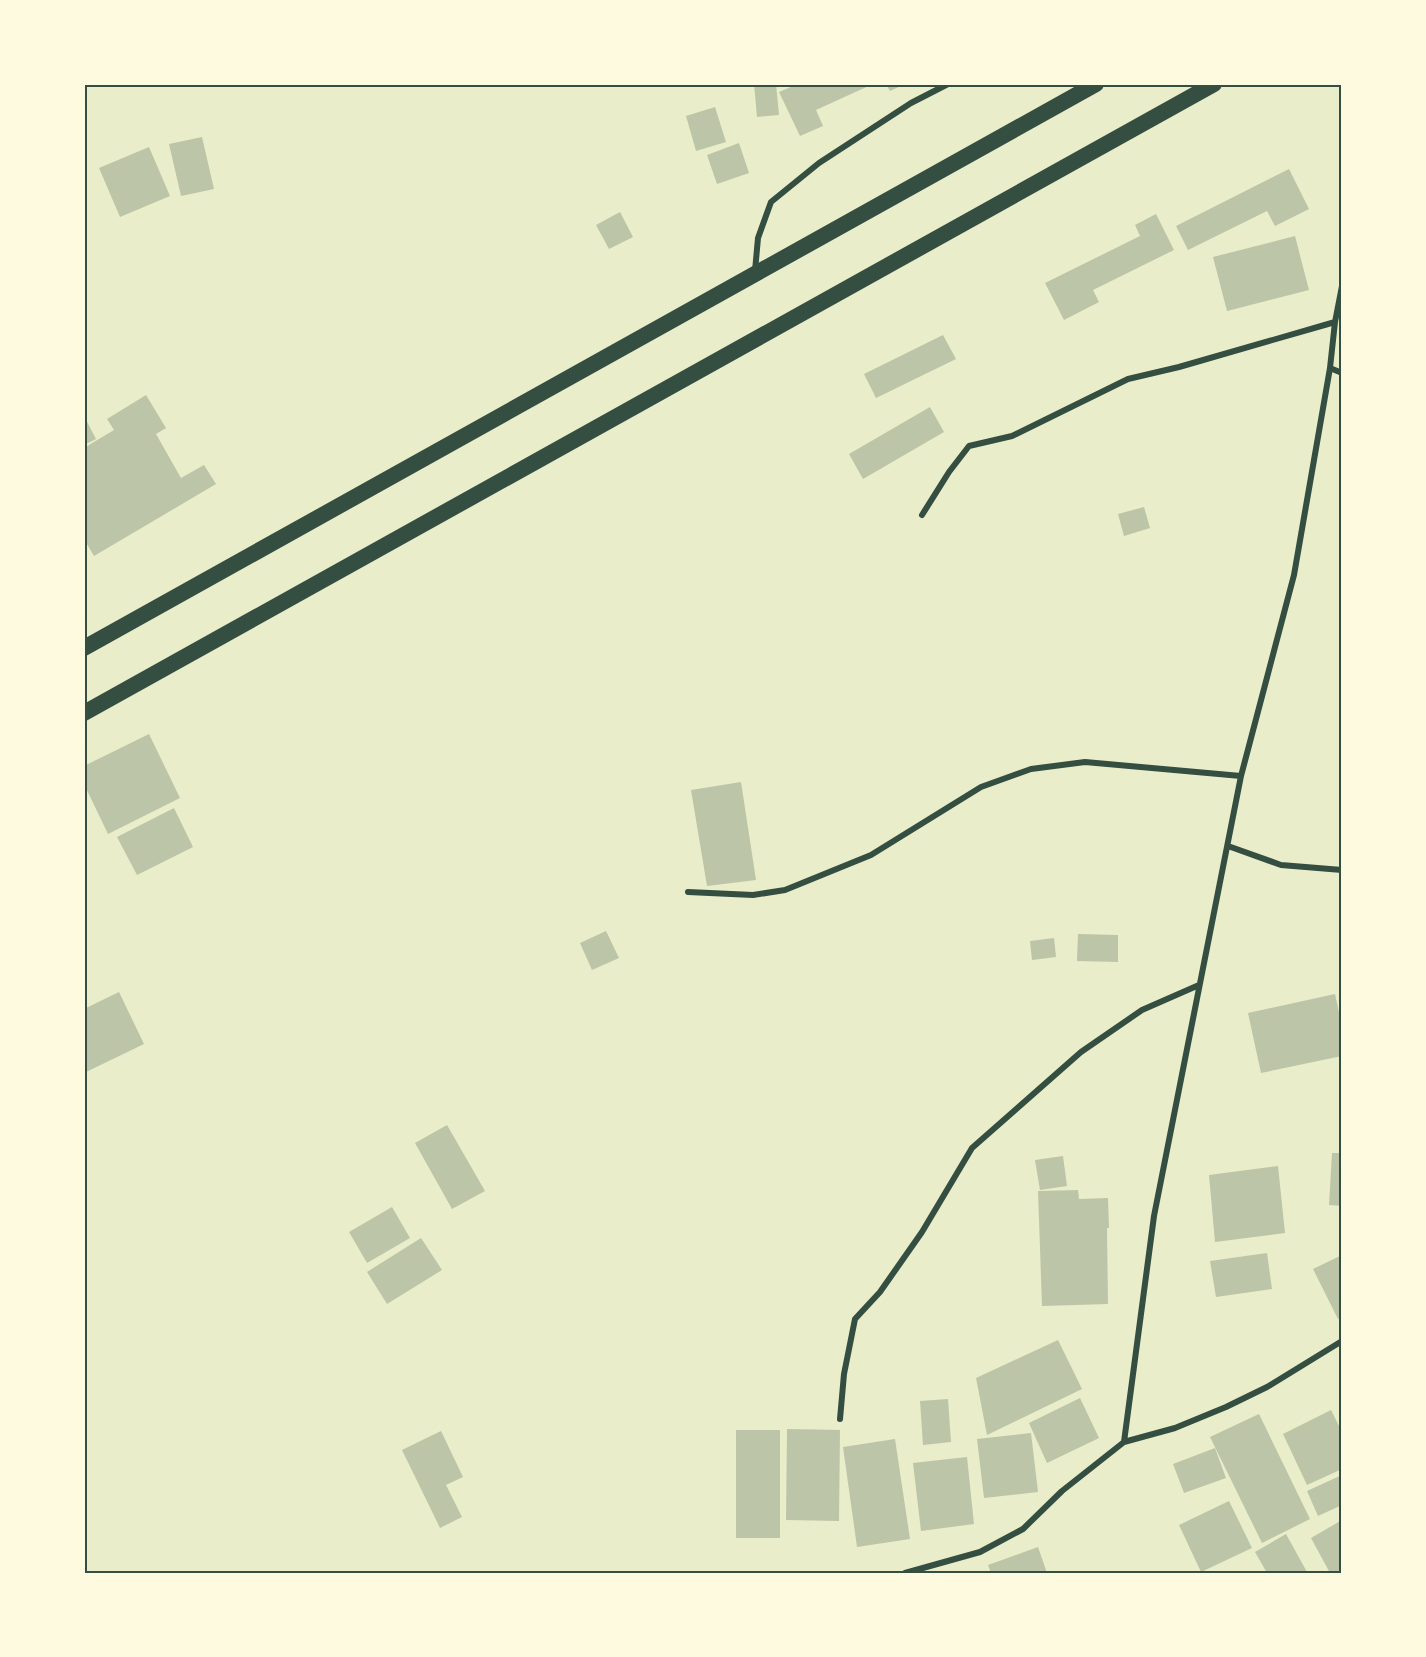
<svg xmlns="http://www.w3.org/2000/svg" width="1426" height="1657" font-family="Commissioner,sans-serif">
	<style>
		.building { fill: #bcc5a7 }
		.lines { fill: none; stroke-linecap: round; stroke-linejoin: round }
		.minor { stroke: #344e41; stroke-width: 6 }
		.trunk { stroke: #344e41; stroke-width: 16 }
		.neatline { fill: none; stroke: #344e41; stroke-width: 2 }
	</style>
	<rect width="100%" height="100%" fill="#e9edc9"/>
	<path class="building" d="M754 84H776L779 115 757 117Z
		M798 84H873L816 110 823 126 800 136 779 92Z
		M886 84H905L890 91Z
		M715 107 726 142 696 151 686 116Z
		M202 137 214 189 181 196 169 144Z
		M739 143 749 173 717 184 707 155Z
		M149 147 170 196 120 217 99 168Z
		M1289 169 1309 209 1275 226 1267 211 1188 250 1176 226Z
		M620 212 633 237 609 249 596 225Z
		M1156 214 1174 250 1093 290 1099 302 1064 320 1045 283 1140 236 1135 225Z
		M1295 236 1309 290 1227 311 1213 257Z
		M943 335 956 359 876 398 864 374Z
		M146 395 166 428 156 434 181 478 204 465 216 484 94 556 84 539V448L114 430 107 419Z
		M930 407 944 432 863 479 849 454Z
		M84 416 96 439 84 445Z
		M1144 507 1150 528 1124 536 1118 514Z
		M149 734 180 798 108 834 84 784V766Z
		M741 782 756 880 707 886 691 790Z
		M174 808 193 847 137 875 117 837Z
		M606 931 619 958 592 970 580 943Z
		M1078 934 1118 935V962L1077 961Z
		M1054 938 1056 957 1032 960 1030 941Z
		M119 992 144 1044 84 1073V1009Z
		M1335 994 1342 1026V1056L1261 1073 1248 1013Z
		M447 1125 485 1191 452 1209 415 1143Z
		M1332 1153H1342V1206L1329 1205Z
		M1063 1156 1067 1186 1040 1190 1035 1160Z
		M1278 1166 1285 1233 1215 1242 1209 1175Z
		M1078 1190 1079 1199 1108 1198 1109 1228H1107L1108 1304 1042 1306 1038 1191Z
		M392 1207 410 1238 367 1263 349 1232Z
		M421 1238 442 1270 387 1304 367 1272Z
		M1267 1253 1272 1289 1216 1297 1210 1261Z
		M1342 1255V1317L1338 1319 1313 1269Z
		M1058 1340 1082 1389 987 1435 976 1378Z
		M1080 1398 1099 1438 1047 1463 1029 1423Z
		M948 1399 951 1442 923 1445 920 1401Z
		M1331 1410 1342 1432V1469L1307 1485 1283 1434Z
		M1259 1414 1310 1519 1262 1543 1210 1437Z
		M787 1429 840 1430 839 1521 786 1520Z
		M736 1430H780V1538H736Z
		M441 1431 463 1477 446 1485 462 1517 440 1528 402 1450Z
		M1031 1433 1038 1492 984 1498 977 1439Z
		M895 1439 910 1539 857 1547 843 1447Z
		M1215 1448 1226 1478 1184 1493 1173 1464Z
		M967 1457 974 1524 921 1531 913 1463Z
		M1342 1475V1505L1318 1516 1307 1491Z
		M1229 1501 1252 1548 1201 1572 1179 1525Z
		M1342 1520V1573H1330L1311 1538Z
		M1286 1534 1307 1572 1267 1573 1255 1552Z
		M1038 1547 1047 1573H991L988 1565Z"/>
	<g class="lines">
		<path class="minor" d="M755 271 758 238 771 202 819 163 911 103 948 84
			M1330 368 1342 373
			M922 515 949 472 969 446 1012 436 1128 379 1179 367 1335 322
			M1228 846 1281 865 1342 870
			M688 892 753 895 785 890 871 855 981 787 1031 769 1085 762 1241 776
			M840 1419 844 1374 855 1319 880 1292 922 1232 972 1148 1081 1052 1142 1010 1199 985
			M1124 1442 1154 1216 1241 776 1294 575 1330 368 1335 322 1342 286
			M905 1573 980 1552 1023 1529 1062 1491 1124 1442 1175 1428 1226 1407 1267 1387 1342 1341"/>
		<path class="trunk" d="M84 648 1096 84
			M84 713 1214 84"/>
	</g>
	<rect width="1426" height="1657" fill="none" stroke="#fefae0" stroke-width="171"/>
	<rect x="86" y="86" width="1254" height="1486" class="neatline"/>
</svg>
